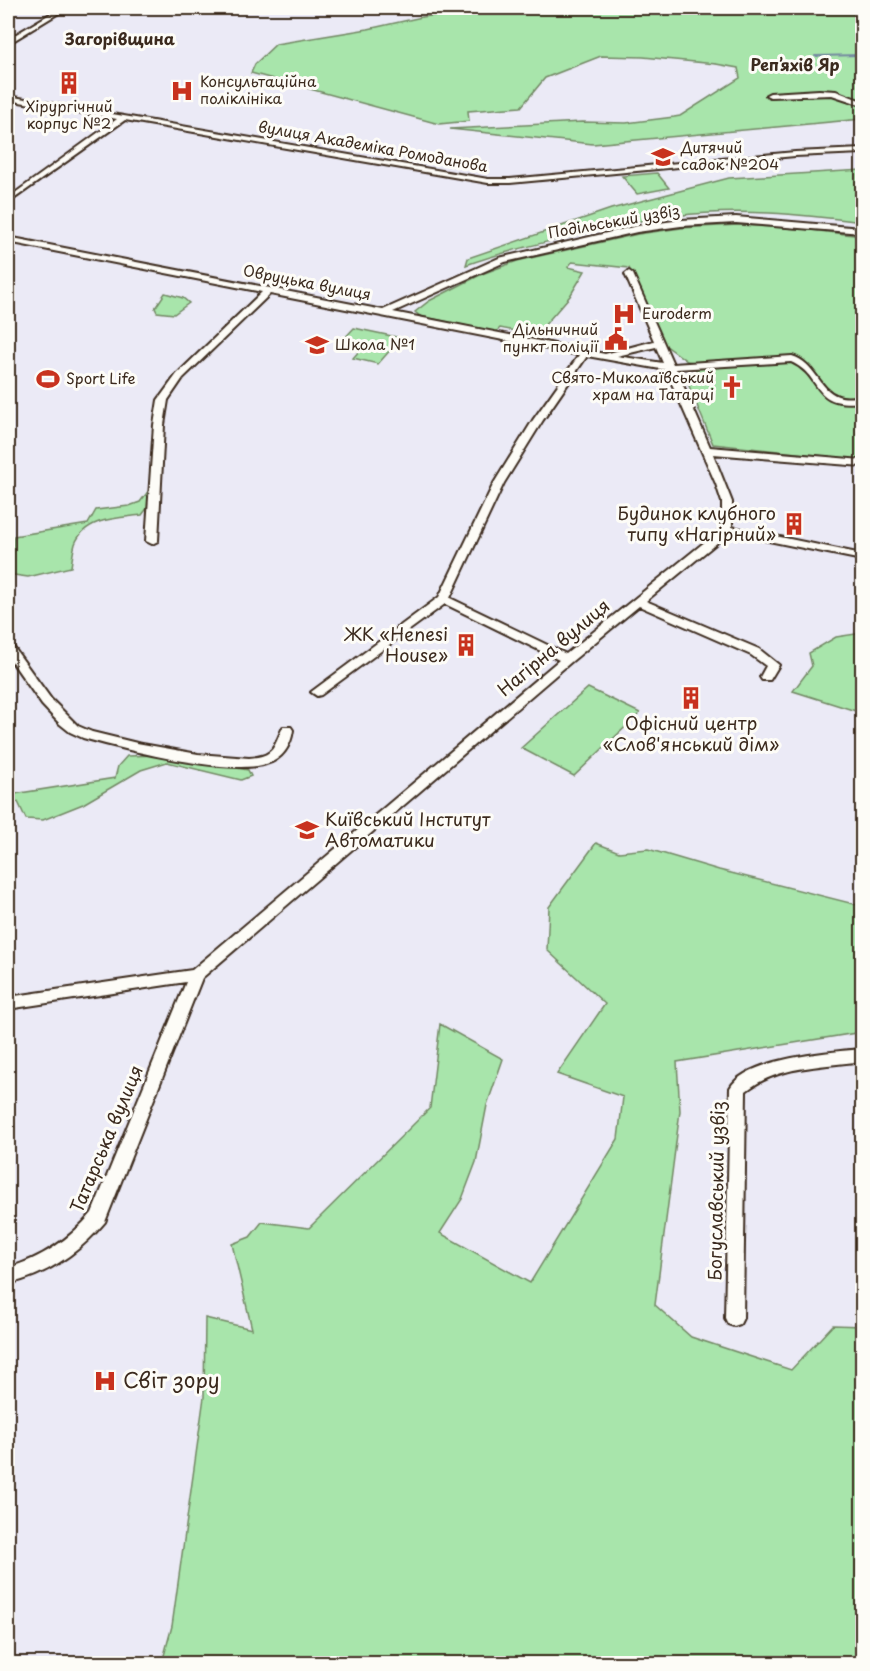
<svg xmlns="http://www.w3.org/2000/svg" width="870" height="1671" font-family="'Playpen Sans',sans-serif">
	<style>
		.green { fill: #a8e5ab; stroke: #728864; stroke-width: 1.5 }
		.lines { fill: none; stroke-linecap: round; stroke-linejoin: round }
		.stream { stroke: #748aa0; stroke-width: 2 }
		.minor-casing { stroke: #3b2a1e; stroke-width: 4 }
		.minor { fill: #fdfcf7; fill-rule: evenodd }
		.labels { text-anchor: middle; stroke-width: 6; stroke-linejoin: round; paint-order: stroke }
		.far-poi-label { font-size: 15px; fill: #3b2a1e; stroke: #fdfcf7; text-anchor: start }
		.far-street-label { font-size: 15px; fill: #3b2a1e; stroke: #fdfcf7 }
		.far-neighbourhood-label { font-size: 16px; font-weight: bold; fill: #3b2a1e; stroke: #fdfcf7 }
		.poi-label { font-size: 18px; fill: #3b2a1e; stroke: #fdfcf7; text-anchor: end }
		.street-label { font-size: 18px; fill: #3b2a1e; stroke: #fdfcf7 }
		.near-poi-label { font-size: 21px; fill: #3b2a1e; stroke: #fdfcf7; text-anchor: start }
	</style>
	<rect width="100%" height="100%" fill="#ebeaf6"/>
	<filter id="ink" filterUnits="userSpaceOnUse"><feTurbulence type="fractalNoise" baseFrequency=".0167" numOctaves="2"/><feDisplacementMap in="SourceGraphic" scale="12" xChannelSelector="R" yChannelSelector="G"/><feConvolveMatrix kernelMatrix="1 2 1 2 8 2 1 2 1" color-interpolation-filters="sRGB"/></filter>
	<g filter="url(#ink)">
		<path class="green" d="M584 8H862V119L593 144 450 129 582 122 626 123 674 117 680 116 740 78 738 68 716 64 643 57 601 56 545 78 521 107 468 111 469 121 439 124 251 73 255 64 276 44 368 29 422 17 490 9 584 12Z
			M862 170V222C801 214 737 208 675 216 637 220 600 229 563 238 530 246 498 253 466 265L468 258 611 209 729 178Z
			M657 173 669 188 637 194 622 176Z
			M738 225 802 229 862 236V460L713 444 689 386 698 376 693 362 687 361 665 345 629 268 572 262 568 267 585 271 570 296 536 335 500 328 496 332 420 316 415 312 429 301 482 274 517 261 638 234 681 228Z
			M165 293 183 298 189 303 174 314 157 312 155 308Z
			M354 328 401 338 378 364 353 358 361 349 339 344Z
			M150 489 152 491 148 507 142 515C119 518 85 517 75 544 73 551 72 560 71 567L28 577 14 575 11 569 14 536 88 524 96 510 129 506 140 502Z
			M862 633V713L793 691 812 666 809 653 836 637Z
			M588 688 640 713 574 776 521 748Z
			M162 755 248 770 251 776 241 780 167 762 141 770 83 804 43 820 26 819 18 802H8V795L115 778 118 766 127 756Z
			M596 843 619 852 648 849 719 870 862 906V1032L677 1062 680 1111 655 1305 691 1337 791 1370 833 1325 862 1326V1663H162L172 1626 204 1397 205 1318 252 1329 232 1244 250 1237 262 1222 309 1228 430 1108 440 1024 503 1059 487 1105 476 1162 462 1199 440 1233 530 1283 618 1139 623 1097 557 1074 605 1004 547 950 549 907Z"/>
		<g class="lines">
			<path class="stream" d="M815 56 862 55"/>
			<g class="minor-casing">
				<path id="minor" d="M60 8H67L8 44V39Z
					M819 90 836 91 862 101V105L832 95 770 97 766 95 770 93Z
					M8 96 488 179H510L795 152 862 149V153L795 156 510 183H488L125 120 8 203V198L117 119 8 100Z
					M736 217 862 228V233L736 223 681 226 637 232 505 262 393 312 605 354 654 341 625 274 629 271 633 274 673 364 792 356C816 363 818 389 838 396 846 399 855 397 862 396V402C809 408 825 377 791 362L676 369 710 447 862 460V466L713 454 732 502V527L862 554V560L729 533 646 601 759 649 779 665 770 680H762L760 677 766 666 751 655 639 606 571 662 202 978 105 1222C79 1253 47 1275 8 1284V1268C42 1258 69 1240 92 1213L186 982 8 1009V997L192 970 559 660 445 604 321 695 317 696 311 692 439 597 494 483 533 420 579 355 270 294 183 378 168 400 164 425 158 541 152 544 146 541 154 425 158 400 177 374 262 292 8 242V237L383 310 499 258 637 226 681 220ZM656 347 663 363 617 356ZM587 356 666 370 716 484 722 502V528L566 654 450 598 504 483 543 420Z
					M8 644 12 645 51 699 78 726 92 732 137 743 198 754 249 758C275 756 273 748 283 727H291L293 730C291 746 282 760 266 764 229 776 122 749 83 738L70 732 60 724 42 705 8 656Z
					M862 1049V1061C823 1067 779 1065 746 1091L743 1318 740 1324 734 1326 728 1324 725 1318 730 1088C746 1058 831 1052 862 1049Z"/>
			</g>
			<use href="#minor" class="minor"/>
		</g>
	</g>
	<defs>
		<g id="building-bare" transform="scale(1.8)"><path d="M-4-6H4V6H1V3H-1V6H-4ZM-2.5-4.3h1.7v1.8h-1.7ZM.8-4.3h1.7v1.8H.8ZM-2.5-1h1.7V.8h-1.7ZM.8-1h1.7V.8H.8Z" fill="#c8321e" stroke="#fdfcf7" stroke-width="2.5" paint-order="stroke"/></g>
		<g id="hospital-bare" transform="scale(1.8)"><path d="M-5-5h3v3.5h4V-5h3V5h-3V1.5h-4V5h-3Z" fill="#c8321e" stroke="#fdfcf7" stroke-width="2.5" paint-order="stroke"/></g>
		<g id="school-bare" transform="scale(1.8)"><path d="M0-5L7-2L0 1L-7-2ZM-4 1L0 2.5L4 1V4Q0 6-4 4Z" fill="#c8321e" stroke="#fdfcf7" stroke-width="2.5" paint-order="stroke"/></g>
		<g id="civic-bare" transform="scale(1.8)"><path d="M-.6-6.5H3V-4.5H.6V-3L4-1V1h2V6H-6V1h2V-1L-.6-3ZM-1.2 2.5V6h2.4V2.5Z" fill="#c8321e" stroke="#fdfcf7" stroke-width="2.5" paint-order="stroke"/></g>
		<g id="stadium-bare" transform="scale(1.8)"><path d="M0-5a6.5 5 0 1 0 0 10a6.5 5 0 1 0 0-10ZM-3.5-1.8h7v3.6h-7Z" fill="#c8321e" stroke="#fdfcf7" stroke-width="2.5" paint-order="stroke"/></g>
		<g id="church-bare" transform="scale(1.8)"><path d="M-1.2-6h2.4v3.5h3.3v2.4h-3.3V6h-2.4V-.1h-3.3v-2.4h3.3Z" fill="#c8321e" stroke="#fdfcf7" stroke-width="2.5" paint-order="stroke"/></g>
		<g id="university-bare" transform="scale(1.8)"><path d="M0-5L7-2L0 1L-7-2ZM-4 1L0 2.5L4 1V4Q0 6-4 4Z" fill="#c8321e" stroke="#fdfcf7" stroke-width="2.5" paint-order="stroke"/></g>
	</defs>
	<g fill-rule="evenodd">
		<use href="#building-bare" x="69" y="83"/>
		<use href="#hospital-bare" x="182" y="91"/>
		<use href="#school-bare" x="663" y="157"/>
		<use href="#hospital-bare" x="624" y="314"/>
		<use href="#civic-bare" x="616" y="339"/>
		<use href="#school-bare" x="317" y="345"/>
		<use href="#stadium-bare" x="48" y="379"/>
		<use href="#church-bare" x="732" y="387"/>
		<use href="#building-bare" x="794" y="524"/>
		<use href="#building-bare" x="466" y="645"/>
		<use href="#building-bare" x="691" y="698"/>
		<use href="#university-bare" x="307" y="830"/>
		<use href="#hospital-bare" x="105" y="1381"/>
	</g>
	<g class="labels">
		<g class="far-poi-label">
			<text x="200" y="87">Консультаційна<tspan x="200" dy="17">поліклініка</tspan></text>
			<text x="69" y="112" text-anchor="middle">Хірургічний<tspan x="69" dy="17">корпус №2</tspan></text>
			<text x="681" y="153">Дитячий<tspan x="681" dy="17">садок №204</tspan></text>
			<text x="642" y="319">Euroderm</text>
			<text x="598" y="335" text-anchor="end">Дільничний<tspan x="598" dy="17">пункт поліції</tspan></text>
			<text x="335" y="350">Школа №1</text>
			<text x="714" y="383" text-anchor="end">Свято-Миколаївський<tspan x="714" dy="17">храм на Татарці</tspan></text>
			<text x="66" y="384">Sport Life</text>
		</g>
		<g class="far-street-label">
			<text transform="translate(373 147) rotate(10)" y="5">вулиця Академіка Ромоданова</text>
			<text transform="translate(614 222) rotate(-10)" y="5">Подільський узвіз</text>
			<text transform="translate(307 283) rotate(11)" y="5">Овруцька вулиця</text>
		</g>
		<g class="far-neighbourhood-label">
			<text x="120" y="45">Загорівщина</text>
			<text x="795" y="71">Репʼяхів Яр</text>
		</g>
		<g class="poi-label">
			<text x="776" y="520">Будинок клубного<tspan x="776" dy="21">типу «Нагірний»</tspan></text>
			<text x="448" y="641">ЖК «Henesi<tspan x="448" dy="21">House»</tspan></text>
			<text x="691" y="730" text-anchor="middle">Офісний центр<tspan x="691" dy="21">«Слов'янський дім»</tspan></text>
			<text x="325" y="826" text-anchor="start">Київський Інститут<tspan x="325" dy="21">Автоматики</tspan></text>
		</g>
		<g class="street-label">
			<text transform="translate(554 648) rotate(-40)" y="6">Нагірна вулиця</text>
			<text transform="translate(107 1139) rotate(-67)" y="6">Татарська вулиця</text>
			<text transform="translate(717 1191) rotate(-89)" y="6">Богуславський узвіз</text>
		</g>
		<g class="near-poi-label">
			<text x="123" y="1388">Світ зору</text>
		</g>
	</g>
	<rect width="870" height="1671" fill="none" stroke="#fdfcf7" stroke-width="30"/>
	<rect x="15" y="15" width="840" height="1641" fill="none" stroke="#3b2a1e" stroke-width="2" filter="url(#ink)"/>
</svg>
